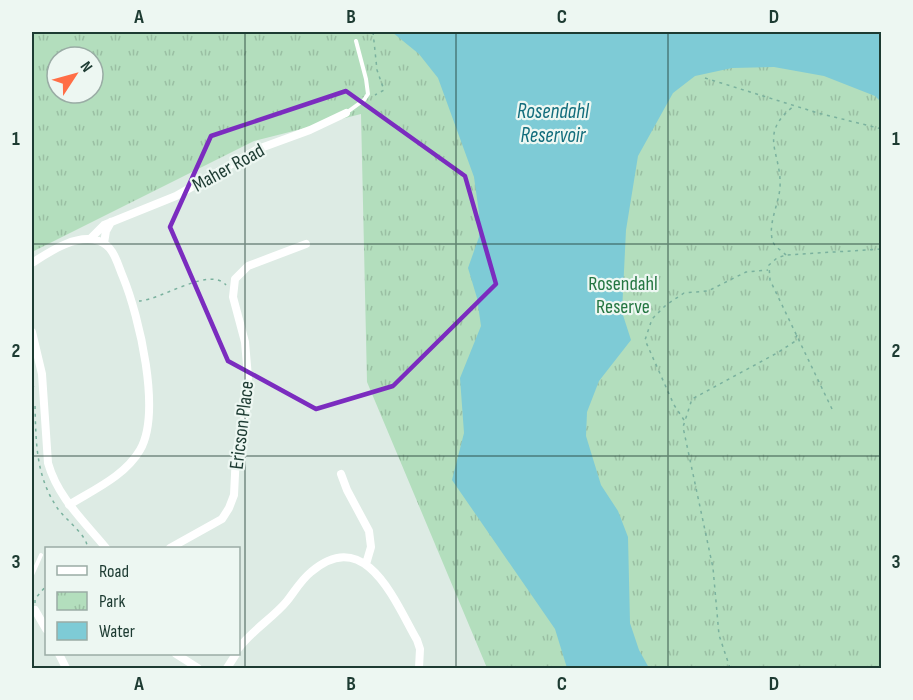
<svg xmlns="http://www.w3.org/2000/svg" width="913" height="700" font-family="'Sofia Sans Condensed',sans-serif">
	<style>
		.park { fill: url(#park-tufts); fill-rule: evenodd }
		.water { fill: #7ecbd6 }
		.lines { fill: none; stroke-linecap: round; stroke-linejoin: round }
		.path { stroke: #7ab19e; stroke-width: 1.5; stroke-dasharray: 3 4.5; stroke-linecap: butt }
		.lane { stroke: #fff; stroke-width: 4 }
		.street { stroke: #fff; stroke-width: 8 }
		.marked { fill: none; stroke: #7b2cbf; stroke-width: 4.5; stroke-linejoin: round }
		.grid { fill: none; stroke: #1d3b32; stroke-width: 1.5; stroke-opacity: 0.55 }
		.labels { text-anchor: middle; stroke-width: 4.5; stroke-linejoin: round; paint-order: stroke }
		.street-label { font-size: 20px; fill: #1d3b32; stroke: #edf7f2 }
		.park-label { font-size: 20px; fill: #247641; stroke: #edf7f2 }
		.water-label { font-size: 21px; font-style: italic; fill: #126d7c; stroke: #edf7f2 }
		.neatline { fill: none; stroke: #1d3b32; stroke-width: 2 }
		.grid-label { font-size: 20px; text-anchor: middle; font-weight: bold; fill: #1d3b32 }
	</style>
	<defs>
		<pattern id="park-tufts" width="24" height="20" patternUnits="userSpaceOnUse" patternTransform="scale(1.5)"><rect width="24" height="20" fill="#b3debd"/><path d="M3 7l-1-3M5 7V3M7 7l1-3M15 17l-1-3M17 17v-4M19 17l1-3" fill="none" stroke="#9abfa3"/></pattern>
	</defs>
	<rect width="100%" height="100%" fill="#ddebe4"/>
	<path class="park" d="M32 32H881V668H487L367 382 361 114 254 141 32 252ZM57 57H93V93H57Z"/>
	<path class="water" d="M392 32H881V102L875 96 824 76 774 67 732 68 695 76 673 93 638 156 626 230 622 312 631 340 599 381 587 412 586 436 601 485 618 511 628 537 630 623 639 650 649 668H567L555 629 452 480 464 433 460 378 481 326 477 298 468 268 479 237V213L474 177 438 78 419 54Z"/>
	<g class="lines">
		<path class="path" d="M373 32 377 70 384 90 375 95
			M705 78 818 113 882 129
			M786 255C782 251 775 247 773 242 767 225 779 204 780 187 782 153 757 134 794 106
			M139 301C161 300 210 266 226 285
			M32 372 34 387
			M35 406C36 444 36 477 58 509 65 519 89 537 87 548
			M832 409 770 280 769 265 777 258 786 255 882 249
			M684 420 674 405 645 340 652 319 666 305 684 293 708 291 746 272 768 270
			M35 603V599L46 586
			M730 668 719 635 713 568 683 427 692 399 777 353 794 342 797 335"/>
		<path class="lane" d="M346 113 364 100 368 94 366 79 356 41
			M32 575 41 555"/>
		<path class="street" d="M90 239 104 225 176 196 258 149 310 130 346 113
			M104 243 106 231 111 222
			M32 263C49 252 77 233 99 241 114 246 117 263 123 277 139 316 162 412 140 450 125 476 93 490 69 505
			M32 332 42 374 48 463C58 498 84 521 106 548
			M341 474 347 490 369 531 371 547 366 564
			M170 548 222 519 229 508 234 495 236 454 246 411 248 377 245 342 233 297 235 279 248 266 306 244
			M35 610 46 629
			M238 649C252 630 273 618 287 601 295 591 301 580 311 572 366 525 395 602 417 640L420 649 419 668
			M59 654 66 668
			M176 654 198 668
			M227 668 236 654"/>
	</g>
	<path class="marked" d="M346 91 465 176 496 284 393 386 316 409 228 361 170 227 211 136Z"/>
	<path class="grid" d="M245 32V668M456 32V668M668 32V668M32 244H882M32 456H882"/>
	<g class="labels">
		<g class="street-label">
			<text transform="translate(228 167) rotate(-29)" y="7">Maher Road</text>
			<text transform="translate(241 425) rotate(-83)" y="7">Ericson Place</text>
		</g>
		<g class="park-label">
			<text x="623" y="290">Rosendahl<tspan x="623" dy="23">Reserve</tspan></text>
		</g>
		<g class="water-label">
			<text x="553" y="118">Rosendahl<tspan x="553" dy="24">Reservoir</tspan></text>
		</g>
	</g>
	<rect width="913" height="700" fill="none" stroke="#edf7f2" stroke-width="66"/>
	<rect x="45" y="547" width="195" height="108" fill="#edf7f2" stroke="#9aaca5" stroke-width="1.5"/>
	<rect x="57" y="566" width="30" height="9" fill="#ffffff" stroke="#9aaca5" stroke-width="1.5"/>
	<text x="99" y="577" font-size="18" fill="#1d3b32">Road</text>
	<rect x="57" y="592" width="30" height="18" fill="url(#park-tufts)" stroke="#9aaca5" stroke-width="1.5"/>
	<text x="99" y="607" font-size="18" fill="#1d3b32">Park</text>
	<rect x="57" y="622" width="30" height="18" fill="#7ecbd6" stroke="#9aaca5" stroke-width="1.5"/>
	<text x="99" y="637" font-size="18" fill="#1d3b32">Water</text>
	<g transform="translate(75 75) rotate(54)"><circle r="28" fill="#edf7f2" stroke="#9aaca5" stroke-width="1.5"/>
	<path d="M0-4.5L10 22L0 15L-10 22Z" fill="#ff6e46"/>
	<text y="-9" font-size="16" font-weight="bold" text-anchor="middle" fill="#1d3b32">N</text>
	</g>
	<rect x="33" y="33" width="847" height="634" class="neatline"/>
	<g class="grid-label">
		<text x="139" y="23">A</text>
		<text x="351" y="23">B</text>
		<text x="562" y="23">C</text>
		<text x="774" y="23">D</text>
		<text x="16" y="145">1</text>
		<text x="896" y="145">1</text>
		<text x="16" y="357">2</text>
		<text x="896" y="357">2</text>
		<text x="16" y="568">3</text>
		<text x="896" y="568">3</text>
		<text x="139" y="690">A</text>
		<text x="351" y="690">B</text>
		<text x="562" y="690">C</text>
		<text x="774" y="690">D</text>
	</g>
</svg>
